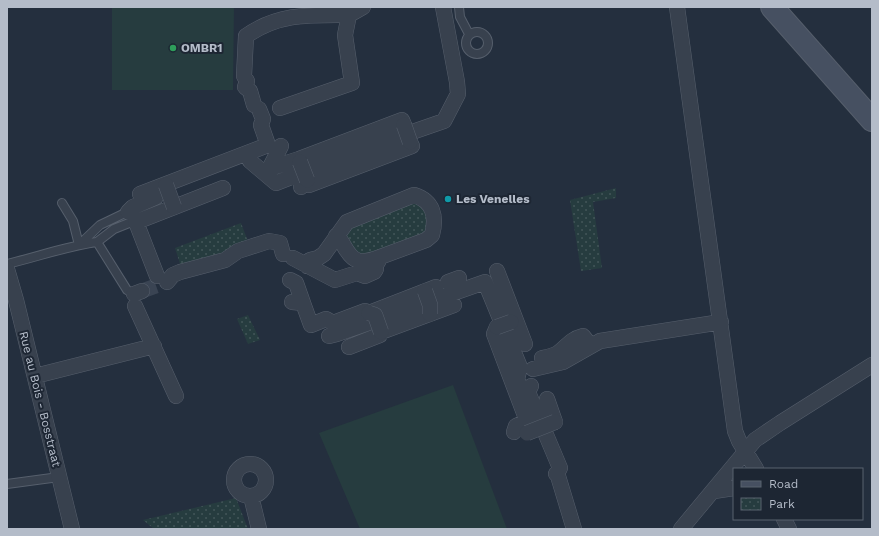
<svg xmlns="http://www.w3.org/2000/svg" width="879" height="536" font-family="'Work Sans',sans-serif">
	<style>
		.grass { fill: #263c3f }
		.park { fill: url(#park-dots) }
		.lines { fill: none; stroke-linecap: round; stroke-linejoin: round }
		.street-tunnel { stroke: #3a4453; stroke-width: 15; stroke-dasharray: 15 8; stroke-linecap: butt }
		.lane-casing { stroke: #565f6c; stroke-width: 10 }
		.street-casing { stroke: #565f6c; stroke-width: 16 }
		.secondary-casing { stroke: #565f6c; stroke-width: 24 }
		.lane { stroke: #38414e; stroke-width: 8 }
		.street { stroke: #38414e; stroke-width: 15 }
		.secondary { stroke: #465061; stroke-width: 22 }
		.street-bridge-casing { stroke: #565f6c; stroke-width: 16; stroke-linecap: butt }
		.street-bridge { stroke: #38414e; stroke-width: 15 }
		.leisure-dot { fill: #2e9e5b; stroke: #1d2633; stroke-width: 1.5 }
		.culture-dot { fill: #0f9aa8; stroke: #1d2633; stroke-width: 1.5 }
		.labels { text-anchor: middle; stroke-width: 4; stroke-linejoin: round; paint-order: stroke }
		.poi-label { font-size: 12px; font-weight: bold; fill: #b4bcc9; stroke: #1d2633; text-anchor: start }
		.street-label { font-size: 12px; fill: #b4bcc9; stroke: #1d2633 }
	</style>
	<defs>
		<pattern id="park-dots" width="8" height="8" patternUnits="userSpaceOnUse"><rect width="8" height="8" fill="#263c3f"/><path d="M2 2h.1M6 6h.1" fill="none" stroke="#435659" stroke-width="1.8" stroke-linecap="round"/></pattern>
	</defs>
	<rect width="100%" height="100%" fill="#242f3e"/>
	<path class="grass" d="M112 7H234L233 90H112Z
		M453 385 507 529H360L319 433Z"/>
	<path class="park" d="M616 188V198L593 202 602 268 581 271 570 200Z
		M409 201 418 203 428 216 425 235 364 258 346 242V230Z
		M241 223 249 244 182 270 175 248Z
		M248 315 260 340 248 344 237 319Z
		M236 498 248 529H154L143 520Z"/>
	<g class="lines">
		<path class="street-tunnel" d="M142 291 167 282"/>
		<g class="lane-casing">
			<path id="lane" d="M459 7 460 17 469 34
				M466 43a11 11 0 1 1 22 0a11 11 0 1 1-22 0Z
				M62 203 73 221 79 245 100 225 125 213
				M97 242 127 290 134 294
				M97 242 114 229 129 223
				M7 264C37 257 67 246 97 242
				M7 484 59 477"/>
		</g>
		<g class="street-casing">
			<path id="street" d="M677 7 735 431 739 441 756 469
				M254 105 250 91 245 87 247 81 244 76 246 36C279 13 310 15 349 15
				M280 108 352 83 345 35 349 15 363 7
				M250 161 276 183 366 148 444 121 458 94 457 82 443 7
				M300 162 299 159 402 120 404 125
				M271 168 299 159
				M268 171 281 146
				M301 187 307 180 309 185 412 146 410 142
				M140 194 268 145 261 125 263 119 259 109
				M128 212 133 207 156 197
				M336 236C341 239 341 241 344 246 354 264 361 264 380 257
				M293 258 335 280 357 273 365 276 374 272 376 269
				M307 266 310 260 318 258 324 254 347 222 414 195C433 201 437 216 432 235L426 240 380 257 378 262
				M7 269 16 300 72 529
				M497 271 525 344
				M157 276 136 222 223 188
				M290 280 296 283 303 303
				M167 282 173 275 180 272 225 260 238 251 269 241 280 243 283 254
				M448 282 459 278
				M134 294 142 291
				M292 302 303 303 311 325 326 319 333 323 365 311 369 313 436 287
				M135 306 176 396
				M497 327 494 334 527 421 516 426 514 432
				M329 336 337 334 485 282 520 367 517 379 521 389
				M349 347 380 335 381 332 454 305
				M542 358C547 357 553 356 558 353 567 346 571 339 583 336L590 345
				M533 369 563 362 600 341 721 322
				M35 376 154 346
				M531 386 528 392 560 468 556 474
				M547 399 555 422
				M234 480a16 16 0 1 1 32 0a16 16 0 1 1-32 0Z
				M558 476 574 529
				M714 491 734 488
				M251 496 259 529
				M784 519 789 529
				M681 529 755 440 780 423 872 365"/>
		</g>
		<g class="secondary-casing">
			<path id="secondary" d="M772 7 872 120"/>
		</g>
		<use href="#lane" class="lane"/>
		<use href="#street" class="street"/>
		<use href="#secondary" class="secondary"/>
		<g class="street-bridge-casing">
			<path id="street-bridge" d="M404 125 410 142
				M300 162 307 180
				M166 185 174 207
				M425 291 430 305V314
				M369 313 375 315 381 332
				M497 327 511 322
				M527 433 555 422"/>
		</g>
		<use href="#street-bridge" class="street-bridge"/>
	</g>
	<circle class="leisure-dot" cx="173" cy="48" r="4"/>
	<circle class="culture-dot" cx="448" cy="199" r="4"/>
	<g class="labels">
		<g class="poi-label">
			<text x="181" y="52">OMBR1</text>
			<text x="456" y="203">Les Venelles</text>
		</g>
		<g class="street-label">
			<text transform="translate(40 399) rotate(76)" y="4">Rue au Bois - Bosstraat</text>
		</g>
	</g>
	<rect width="879" height="536" fill="none" stroke="#b4bcc9" stroke-width="16"/>
	<rect x="733" y="468" width="130" height="52" fill="#1d2633" stroke="#59626f"/>
	<rect x="741" y="481" width="20" height="6" fill="#465061" stroke="#59626f"/>
	<text x="769" y="488" font-size="12" fill="#b4bcc9">Road</text>
	<rect x="741" y="498" width="20" height="12" fill="url(#park-dots)" stroke="#59626f"/>
	<text x="769" y="508" font-size="12" fill="#b4bcc9">Park</text>
</svg>
